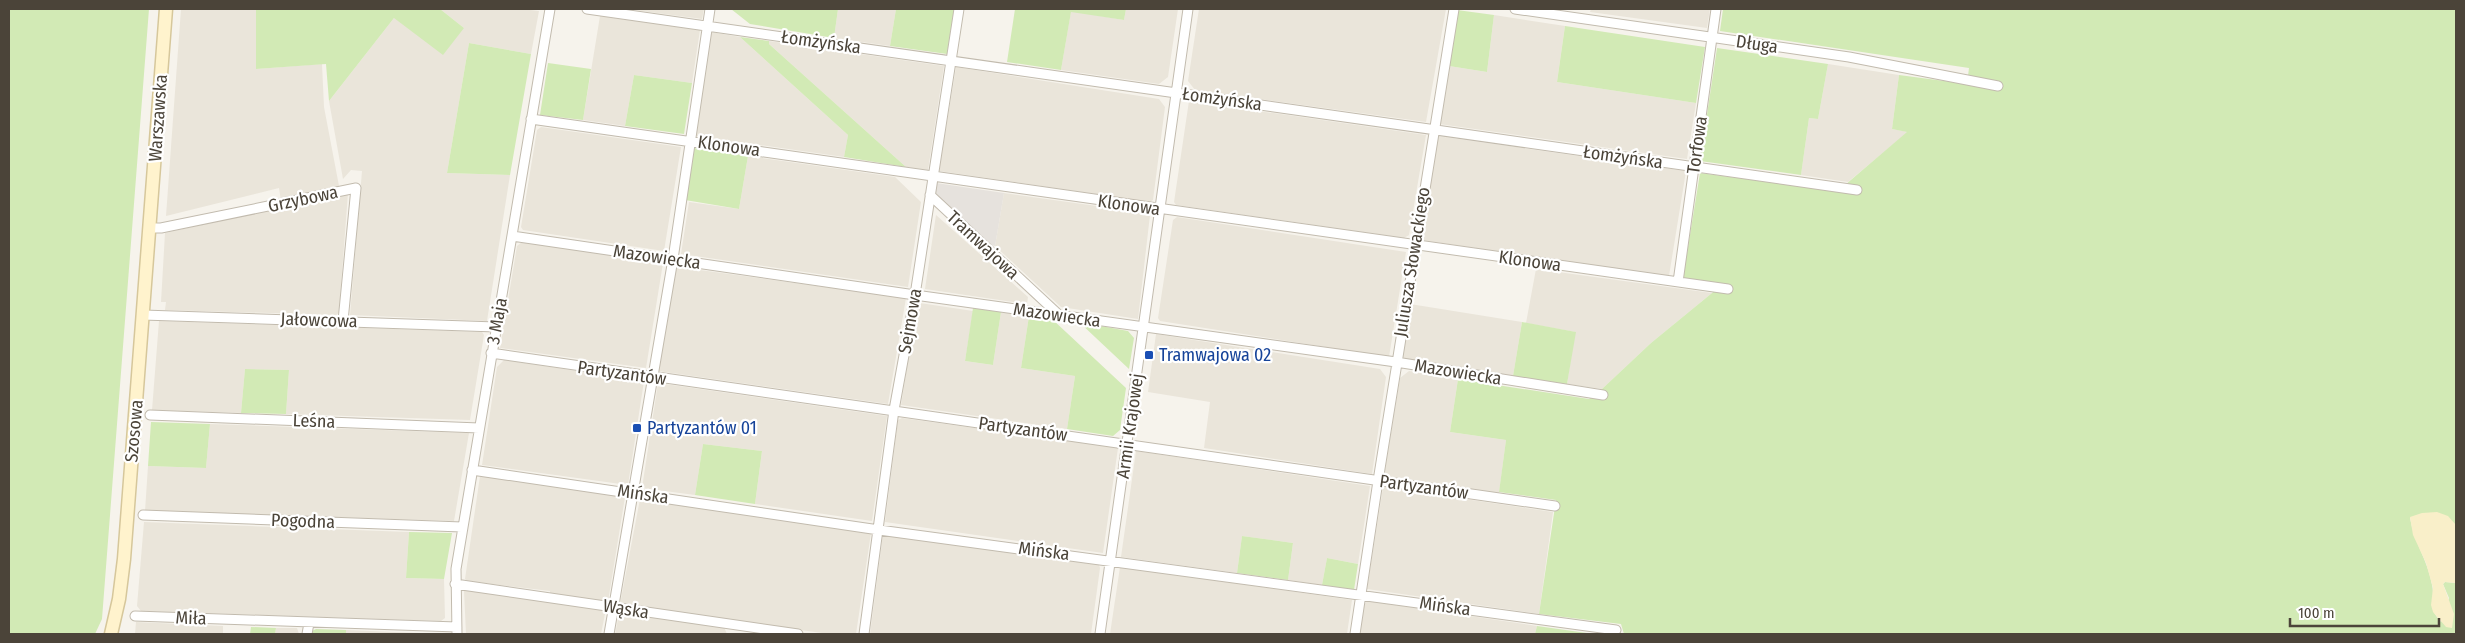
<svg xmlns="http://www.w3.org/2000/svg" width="2465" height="643" font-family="'Fira Sans Condensed',sans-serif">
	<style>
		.residential { fill: #eae5da }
		.industrial { fill: #e6e2dd }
		.green { fill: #d2eab5 }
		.sand { fill: #f9efc9 }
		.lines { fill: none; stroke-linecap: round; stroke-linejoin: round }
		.minor-casing { stroke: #c2bbae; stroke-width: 11 }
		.secondary-casing { stroke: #d6c79b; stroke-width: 15 }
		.minor { stroke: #fff; stroke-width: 9 }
		.secondary { stroke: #fff3cd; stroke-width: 12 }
		.transit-dot { fill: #1a4fb4; stroke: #fff; stroke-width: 2 }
		.labels { text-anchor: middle; stroke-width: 4.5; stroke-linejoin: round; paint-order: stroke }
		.street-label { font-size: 18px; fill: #4b4439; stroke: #fff }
		.transit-label { font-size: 18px; fill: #164399; stroke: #fff; text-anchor: start }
	</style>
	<rect width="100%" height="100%" fill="#f6f3ec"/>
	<path class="residential" d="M181 9H256V69L322 64 324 107 339 186 281 201 279 188 166 216Z
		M440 9H522L539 11 531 54 469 43 447 173 510 175 487 321 350 315 362 171 351 170 343 179 329 101 394 18 464 28Z
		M627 9H704L702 19Z
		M838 9H896L890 46 834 38Z
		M1126 9H1178L1168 77 1159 84 1061 70 1071 11 1124 20Z
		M1199 9H1446L1426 122 1195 90 1188 81Z
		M1591 9H1710L1707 28 1590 12Z
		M1494 15 1565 26 1557 82 1696 103 1687 159 1439 124 1449 66 1487 72Z
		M600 16 700 30 692 83 634 75 625 126 583 120Z
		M711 32 740 37 848 135 844 157 696 136Z
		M769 41 944 66 928 170 906 167 769 44Z
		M1828 64 1899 75 1892 129 1908 132 1848 182 1801 175 1809 118 1818 119Z
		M956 67 1159 99 1165 107 1153 200 1150 202 939 171Z
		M1189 101 1426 135 1409 235 1404 238 1176 205 1174 202Z
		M541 127 681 147 664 251 523 230 521 227 537 130Z
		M1437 136 1686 171 1669 276 1421 240Z
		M748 156 895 177 921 202 908 287 681 254 689 202 739 209Z
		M348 193 339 313 336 315 165 310 166 302H161L165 233Z
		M1004 193 1147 213 1150 215 1138 319 1061 307 995 246Z
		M936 215 1028 297 1027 304 925 289Z
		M1177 217 1406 252 1389 357 1160 321 1158 318 1173 220Z
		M522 242 663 263 646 368 500 348 517 246Z
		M678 267 906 298 888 404 658 371 674 270Z
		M1536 269 1712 293 1651 343 1602 389 1567 384 1575 332 1526 323Z
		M920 303 973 311 965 361 993 365 1001 312 1029 316 1021 368 1075 376 1067 429 901 405 917 305Z
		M1410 304 1522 322 1513 376 1402 359Z
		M159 321 482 332 484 335 470 420 286 414 289 370 245 369 241 413 152 410Z
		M1156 334 1380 369 1386 377 1372 474 1204 448 1210 402 1148 392Z
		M504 360 644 381 628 485 482 465 497 367Z
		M1409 371 1458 379 1450 432 1506 440 1499 493 1384 476 1400 378Z
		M658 383 887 416 872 521 755 504 762 451 703 444 695 495 642 488Z
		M902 418 1118 448 1103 553 885 522 898 420Z
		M210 424 469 433 454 521 145 511 148 466 206 468Z
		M1136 451 1370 486 1358 564 1327 558 1322 585 1288 580 1293 543 1242 536 1237 573 1121 557Z
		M480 476 625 497 608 602 550 594V591L467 581 465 579Z
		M1383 487 1553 512 1539 614 1367 589Z
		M640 499 871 533 856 634H829L620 604Z
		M144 522 409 532 406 578 444 579 445 618 441 621 141 611 137 606Z
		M883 534 1099 565 1100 568 1091 634H870Z
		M1120 567 1352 600 1347 634H1110Z
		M469 589 606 609 601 634H466L464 591Z
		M1368 601 1537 626 1535 634H1359L1364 604Z
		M621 612 724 627 727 634H615L619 614Z
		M136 622 223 626V634H135Z
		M276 628H297L299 634H275Z
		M346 630 443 634H346Z"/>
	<path class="industrial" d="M936 183 1004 193 995 246 991 245 934 194Z"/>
	<path class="green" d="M9 9H149L102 619 95 634H9Z
		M256 9H440L464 28 443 55 394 18 329 101 326 64 256 69Z
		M731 9H838L834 38 750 24Z
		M896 9H954L947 54 890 46Z
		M1015 9H1126L1124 20 1071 12 1061 70 1007 62Z
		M1723 9H2456V528V525L2410 518C2414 542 2428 561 2432 585 2436 604 2425 603 2441 622L2449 598 2443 584 2445 582 2456 583V634H1624L1621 624 1539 614 1556 500 1499 492 1506 440 1450 432 1458 379 1589 399 1602 389 1651 343 1723 284 1683 278 1700 173 1838 191 1907 132 1892 129 1899 75 1967 84 1969 68 1720 31Z
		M1457 10 1494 15 1487 72 1449 66Z
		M1565 26 1705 47 1696 103 1557 82Z
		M740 37 769 41V44L906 167 844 157 848 135Z
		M469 43 531 54 510 175 447 173Z
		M1717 48 1828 64 1818 119 1809 118 1801 175 1700 161Z
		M548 63 591 69 583 120 540 115Z
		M634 75 692 83 684 134 625 126Z
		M694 148 748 156 739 209 685 200Z
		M973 308 1001 312 993 365 965 361Z
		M1029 316 1052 319 1126 388 1120 430 1113 436 1067 429 1075 376 1021 368Z
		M1079 322 1128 331 1134 338 1129 369Z
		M1522 322 1576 332 1567 384 1513 376Z
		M245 369 289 370 286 414 241 413Z
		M151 422 210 424 206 468 148 466Z
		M703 444 762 451 755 504 695 495Z
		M409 532 452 533 444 579 406 578Z
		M1242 536 1293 543 1288 580 1237 573Z
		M1327 558 1358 564 1354 590 1322 585Z
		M1537 626 1594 634H1535Z
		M251 627 276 628 275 634H250Z
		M316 629 346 630V634H311L312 631Z"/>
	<path class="sand" d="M2437 512 2448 516 2456 525V583L2445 582 2443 584 2454 614 2452 628 2446 627 2433 612 2431 605 2433 588 2426 563 2413 535 2410 517 2422 513Z"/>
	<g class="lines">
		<g class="minor-casing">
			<path id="minor" d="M587 9 1857 190
				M1515 9 1849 57 1998 86
				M531 119 1728 289
				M930 195 1058 314
				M149 228H161L356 188 343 321
				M512 236 915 295 1396 362 1603 395
				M1678 282 1716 9
				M143 315 496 327
				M491 353 1555 506
				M150 415 479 428
				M472 470 879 530 1616 630
				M143 515 462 527
				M455 584 798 634
				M135 616 457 627
				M307 634 309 623
				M457 634 456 569 550 9
				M609 634 673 259 710 9
				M864 634 894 410 915 295 959 9
				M1100 634 1188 9
				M1355 634 1378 481 1454 9"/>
		</g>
		<g class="secondary-casing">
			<path id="secondary" d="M111 634 119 599 124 559 166 9"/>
		</g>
		<use href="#minor" class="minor"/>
		<use href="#secondary" class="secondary"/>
	</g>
	<g class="transit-dot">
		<rect x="1144" y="350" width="10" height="10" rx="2.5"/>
		<rect x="632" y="423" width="10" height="10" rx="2.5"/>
	</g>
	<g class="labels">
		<g class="street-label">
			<text transform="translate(821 42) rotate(8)" y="6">Łomżyńska</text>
			<text transform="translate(1757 44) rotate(8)" y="6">Długa</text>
			<text transform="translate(1222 99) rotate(8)" y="6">Łomżyńska</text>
			<text transform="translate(158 118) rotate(-86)" y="6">Warszawska</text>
			<text transform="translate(1697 145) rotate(-82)" y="6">Torfowa</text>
			<text transform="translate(729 146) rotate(8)" y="6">Klonowa</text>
			<text transform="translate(1623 157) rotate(8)" y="6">Łomżyńska</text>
			<text transform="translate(303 199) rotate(-12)" y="6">Grzybowa</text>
			<text transform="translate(1129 205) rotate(8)" y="6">Klonowa</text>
			<text transform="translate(983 245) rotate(43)" y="6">Tramwajowa</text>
			<text transform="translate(657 257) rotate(8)" y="6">Mazowiecka</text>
			<text transform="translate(1530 261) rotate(8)" y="6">Klonowa</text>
			<text transform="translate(1412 262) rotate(-81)" y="6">Juliusza Słowackiego</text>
			<text transform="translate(1057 315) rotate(8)" y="6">Mazowiecka</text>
			<text transform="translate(319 320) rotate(2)" y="6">Jałowcowa</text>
			<text transform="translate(497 321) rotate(-80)" y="6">3 Maja</text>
			<text transform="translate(910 321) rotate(-80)" y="6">Sejmowa</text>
			<text transform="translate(1458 372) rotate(9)" y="6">Mazowiecka</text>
			<text transform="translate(622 373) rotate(8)" y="6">Partyzantów</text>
			<text transform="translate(314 421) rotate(2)" y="6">Leśna</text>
			<text transform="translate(1130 426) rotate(-82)" y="6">Armii Krajowej</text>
			<text transform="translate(1023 429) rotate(8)" y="6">Partyzantów</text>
			<text transform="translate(134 431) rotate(-85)" y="6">Szosowa</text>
			<text transform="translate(1424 487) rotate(8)" y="6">Partyzantów</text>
			<text transform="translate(643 494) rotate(8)" y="6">Mińska</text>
			<text transform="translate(303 521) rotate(2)" y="6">Pogodna</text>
			<text transform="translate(1044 551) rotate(7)" y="6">Mińska</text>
			<text transform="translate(1445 606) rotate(8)" y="6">Mińska</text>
			<text transform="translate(626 609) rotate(9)" y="6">Wąska</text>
			<text transform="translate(191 618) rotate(2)" y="6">Miła</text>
		</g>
		<g class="transit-label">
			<text x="1159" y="361">Tramwajowa 02</text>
			<text x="647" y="434">Partyzantów 01</text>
		</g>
	</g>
	<rect width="2465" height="643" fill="none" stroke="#4b4439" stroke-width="20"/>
	<path d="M2290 618v8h149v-8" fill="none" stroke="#4b4439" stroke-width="2.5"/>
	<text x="2298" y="618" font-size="15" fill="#4b4439" stroke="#ffffff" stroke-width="4" paint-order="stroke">100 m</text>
</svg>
